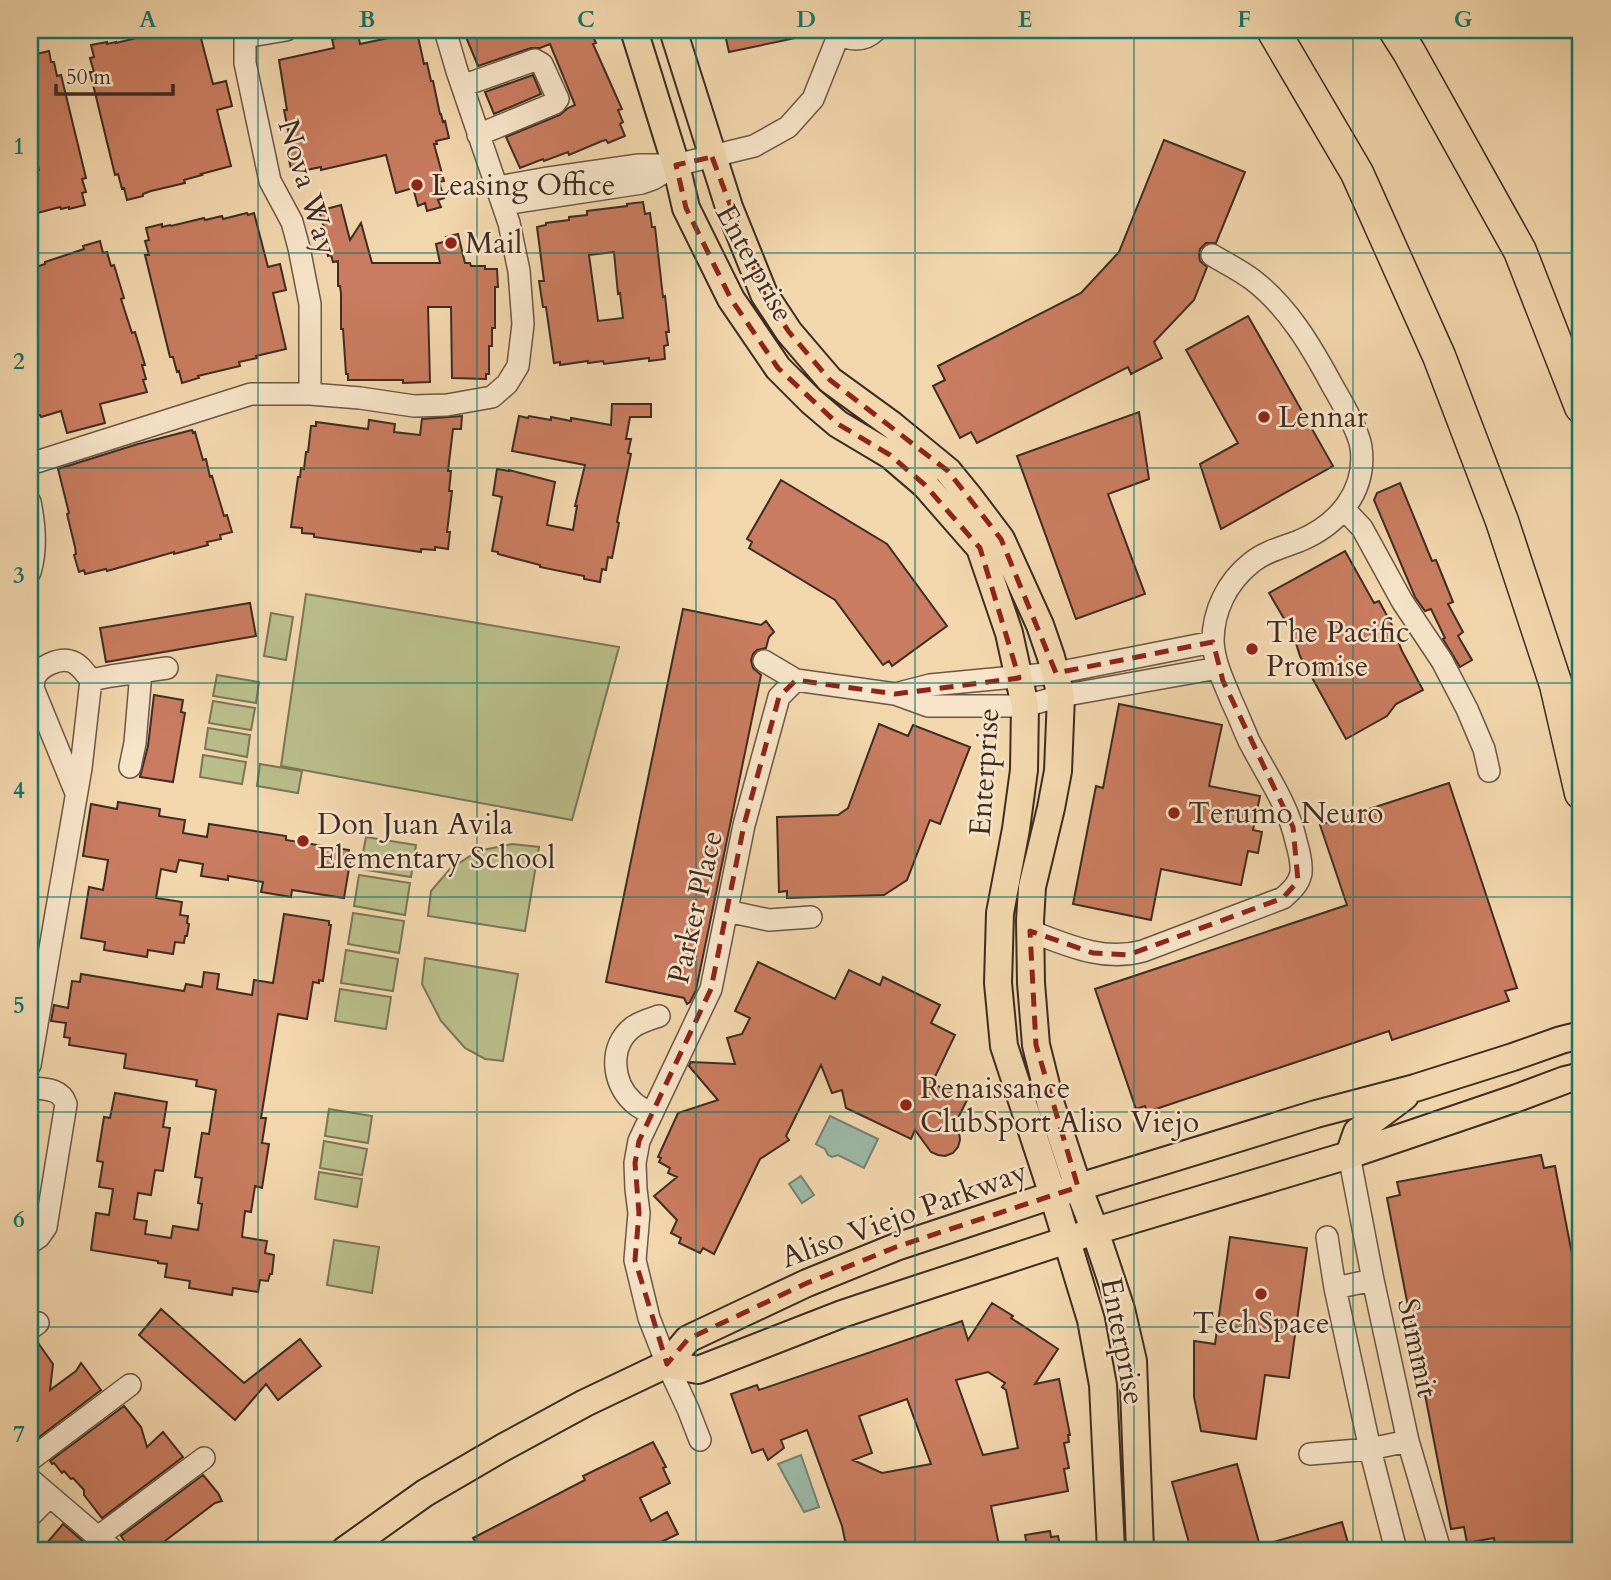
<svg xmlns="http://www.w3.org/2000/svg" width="1611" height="1580" font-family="Cardo,serif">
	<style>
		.green { fill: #b9be8a; stroke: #7c7557; stroke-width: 2 }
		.water { fill: #9cb9a7; stroke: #768173; stroke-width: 2 }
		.building { fill: #c97c5f; stroke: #3e2c24; stroke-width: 2; fill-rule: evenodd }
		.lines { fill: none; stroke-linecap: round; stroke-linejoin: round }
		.minor-casing { stroke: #6b5646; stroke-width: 24 }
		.major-casing { stroke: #3e2c24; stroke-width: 30 }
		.highway-casing { stroke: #3e2c24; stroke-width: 35 }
		.minor { stroke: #f7e4c9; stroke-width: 21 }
		.major { stroke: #f2d6ac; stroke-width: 26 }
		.highway { stroke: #f2d6ac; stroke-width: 32 }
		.marked { fill: none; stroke: #8f2418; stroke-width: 5; stroke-dasharray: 14 9; stroke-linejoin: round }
		.grid { fill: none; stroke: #0f766e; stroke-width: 2; stroke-opacity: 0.55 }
		.poi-dot { fill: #8f2418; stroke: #f7e4c9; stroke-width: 2.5 }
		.labels { text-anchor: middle; stroke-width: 5; stroke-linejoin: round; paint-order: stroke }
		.poi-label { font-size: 30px; fill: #3e2c24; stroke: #f7e4c9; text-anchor: start }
		.street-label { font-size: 30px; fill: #3e2c24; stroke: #f7e4c9 }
		.neatline { fill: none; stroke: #0f766e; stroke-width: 2.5 }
		.grid-label { font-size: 23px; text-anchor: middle; font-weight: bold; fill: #0f766e }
	</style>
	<rect width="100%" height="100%" fill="#f2d6ac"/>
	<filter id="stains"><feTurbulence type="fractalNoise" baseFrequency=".00286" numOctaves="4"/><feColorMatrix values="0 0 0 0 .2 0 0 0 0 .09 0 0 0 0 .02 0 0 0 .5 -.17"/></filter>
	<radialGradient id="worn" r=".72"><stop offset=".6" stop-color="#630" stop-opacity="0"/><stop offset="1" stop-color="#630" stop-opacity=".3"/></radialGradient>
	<path class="green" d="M306 594 619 647 572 820 281 766Z
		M271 613 293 617 286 660 264 656Z
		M217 675 259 682 256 703 213 696Z
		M213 701 255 708 251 730 209 723Z
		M208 728 250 735 247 757 205 749Z
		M203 755 246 762 242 784 200 777Z
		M260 764 302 771 298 793 257 786Z
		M366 837 416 845 411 877 360 869Z
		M512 844 539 847 525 931 428 916 431 891 450 869 478 851Z
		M359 875 410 883 405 915 354 906Z
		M353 913 404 921 399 953 348 944Z
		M346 950 398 959 393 991 341 983Z
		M425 958 518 974 503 1061 485 1059 465 1048 441 1021 422 984Z
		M340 989 391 997 386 1029 335 1021Z
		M329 1109 372 1116 368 1143 325 1136Z
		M324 1141 367 1149 362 1175 320 1168Z
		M319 1172 362 1179 357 1207 315 1199Z
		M334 1240 379 1247 372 1293 327 1285Z"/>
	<path class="water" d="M830 1116 878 1139 864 1168 838 1155 832 1157 828 1155 825 1149 816 1144Z
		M801 1176 814 1195 802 1203 789 1184Z
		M801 1455 819 1507 804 1512 778 1464Z"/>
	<path class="building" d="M193 30V32L199 31 213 84 226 81 232 106 217 110 231 166 201 174 202 175 184 180 185 183 151 191 143 194V196L127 200 124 188 122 189 118 174 115 175 90 72H94L90 58 94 57 91 45 107 42V44L116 42V43L149 35 150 38 168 34V36Z
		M485 30H590L596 43 593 44 622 109 618 110 623 122 620 124 625 136 608 143 606 140 602 141 569 155 568 152 544 161 543 159 520 168 506 137 560 115 568 108 575 105 550 44 540 48H531L478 66 466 37Z
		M724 30H810V35L729 52Z
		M417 32 424 64 427 63 431 81H433L440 114H441L443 122 445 121 449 138 436 141 437 144H434L444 181 439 182 444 198 438 200 441 207 427 211 425 203 418 206 413 188 396 193 386 155 321 170V167L306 170 305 166 291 169 287 151 291 150V145L284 110H287L279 60 334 48 332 39 358 34 360 44Z
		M49 51 51 62H54L57 76 61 75 86 178 82 179 86 192 82 193 85 205 69 209V207L61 209 60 207 30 215V172L39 170 30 134V58L32 57V55Z
		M533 75 541 94 494 114 485 92Z
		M1164 140 1245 172 1216 243H1206L1200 249 1199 254 1200 261 1207 267 1194 300 1154 342 1162 358 1131 374 1128 367 977 443 971 432 960 438 933 386 945 380 938 366 1081 293 1119 252Z
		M643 202 645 214 650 213 652 227H655L663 297 665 296 669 332H666L668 345 664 346 665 359 649 361V358L604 364 603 361 588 363V361L560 365V362L554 363 546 307H543L539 281H544L537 227 546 225V223L569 220V217L587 215V211L627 206V204ZM614 252 618 294 620 293 623 318 598 321 589 255Z
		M341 205 350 240 361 223 372 263H440L436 244 447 241 446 237 458 234 465 263H470L471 266H485V269H497L498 287H495V328H492V346H489V374H486V379L452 378 451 307H428L430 382 403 383V380H348V374H346L343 329H341V294L340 286H338V261L333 262 331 255 328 256 323 239 327 238 319 211Z
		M247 213 248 215 254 213 268 267 280 264 286 290 273 293 286 349 256 356 257 358 239 362 240 366 206 374 198 376 199 378 182 383 179 371 177 372 173 357H170L145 255H149L145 241 149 240 146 228 162 224V227L170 225 171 226 204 218 205 220 222 216 223 219Z
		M100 241 103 253 107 252 111 266 114 265 124 298 121 299 132 333 135 332 145 365H142L146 379 143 380 147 392 100 404 105 423 67 433 61 411 41 417 40 415H38L30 388V269L45 264V262L84 249 83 246Z
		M1248 316 1333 466 1221 529 1200 464 1238 443 1186 350Z
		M612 404H651V417H630L626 439H631L628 453 631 454 617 522 619 523 612 558 608 557 606 570 602 569 600 582 584 579V576L540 567V565L498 554V552L492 551 502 497 493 495 497 469 509 471V470L555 482 547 525 573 530 577 506H575L585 465 512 451 519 416 528 418 529 416 551 420V417L571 421V418L611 425Z
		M1139 412 1149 479 1108 494 1145 594 1076 619 1017 456Z
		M462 416 461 429H453L448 471H451L449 491H452L448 524 447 532H450L448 549 435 547V550L421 549V552L386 547 314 537V534L302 533V528L291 527 298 477H300L301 468 304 469 306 452H308L311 426H316V422L368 429 369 420 395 424 394 432 420 435 422 419Z
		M192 430 193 433 195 432 203 460 206 459 210 477 212 476 222 509 224 516 227 515 232 532 220 535 221 539 207 542 208 545 174 554V552L107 571 106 569 85 574 84 570 79 572 74 555 76 554 75 547 67 514 69 513 58 469 138 444Z
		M781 480 887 544 947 626 892 666 889 661 883 665 835 600 749 548 752 542 747 539Z
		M1400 483 1432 561 1436 560 1453 602 1448 604 1463 632 1458 636 1472 660 1460 667 1443 639 1445 638 1431 609 1425 611 1415 597 1374 500 1377 493Z
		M1345 551 1374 603 1379 601 1391 623 1402 651 1423 690 1396 704 1387 716 1346 739 1300 656 1293 634 1269 593Z
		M250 603 256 636 106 662 100 628Z
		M683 609 761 625 766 621 774 632 769 637 766 648 757 650 753 654 751 660 753 668 761 675 696 990 690 1002 687 1004 684 998 606 982Z
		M154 695 183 700 181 712 185 713 173 782 140 777 148 746Z
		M1119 704 1222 725 1209 786 1260 796 1253 830 1262 832 1258 853 1248 851 1241 885 1161 869 1151 920 1073 904 1096 786 1103 788Z
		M879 724 908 736 913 725 970 747 940 824 930 820 907 880 884 895 787 898V891L779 892 777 817 838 815 848 808Z
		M1449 783 1517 988 1505 991 1509 1001 1392 1040 1389 1031 1147 1112 1145 1106 1136 1109 1095 989 1347 905 1320 825Z
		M118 802 160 809 159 816 185 820 183 833 207 837 209 824 286 836V840L349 850 348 856H351L344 898 292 890 291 897 261 892 263 882 228 876V880L201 876 203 864 179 860 176 872 161 869 156 898 182 902 180 915 188 916 187 923 189 924 187 936H185L184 943 175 942 173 954 148 950 147 957 104 950 105 942 81 938 89 887 103 890 108 860 83 856 91 804 117 809Z
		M284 914 329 921V925H331L323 981 319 980V983L313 982 307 1019 278 1014 261 1118H266L262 1143 269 1144 262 1188 255 1186 251 1212 245 1211 242 1237 267 1241 265 1253 274 1255 272 1274H270L268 1281 260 1280 258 1292 233 1288 232 1295 189 1288 190 1281 165 1277 167 1264 158 1263V1261L91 1250 96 1213 109 1215 113 1189 99 1187 103 1162 97 1161 104 1117 110 1118 115 1093 167 1102 163 1127 170 1128 163 1171 155 1170 151 1195 138 1193 134 1219 147 1221 145 1234 171 1238 173 1226 198 1230 202 1204 198 1203 202 1178 195 1177 202 1133 209 1134 216 1090 196 1086 197 1080 124 1068 126 1054 69 1045 70 1038 64 1037 66 1023 51 1021 54 1005 68 1008 72 981 80 982 81 974 184 991 186 984 202 987 204 972 219 974 217 989 252 995 254 980 273 983Z
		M758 962 835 999 849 970 880 985 883 977 940 1005 931 1023 955 1035 932 1083 967 1100 954 1126 959 1132 960 1140 958 1147 953 1153 945 1156 938 1155 931 1152 915 1130 911 1139 846 1108 842 1090 832 1093 821 1065 786 1136 789 1140 760 1159 714 1254 703 1248 700 1253 679 1243 681 1238 671 1233 677 1220 654 1196 677 1177 668 1173 670 1168 659 1162 661 1158 658 1157 678 1113 718 1100 689 1066 691 1062 735 1064 727 1038 742 1034 750 1018 735 1011Z
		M1541 1155 1544 1168 1555 1166 1581 1301V1550H1496L1494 1538 1467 1543 1464 1527 1451 1529 1387 1198 1400 1195 1397 1182Z
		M1230 1237 1307 1248 1289 1378 1265 1375 1256 1439 1201 1431 1194 1397V1341L1215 1344Z
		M992 1303 1013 1316 1011 1318 1058 1349 1035 1384 1059 1379 1070 1435H1068L1069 1442 1064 1443 1069 1468 1064 1469 1068 1491 991 1506 1000 1550H847L842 1526 807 1430 781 1440 784 1448 768 1460 763 1449 752 1453 731 1394 757 1385 759 1390 962 1321 968 1340ZM988 1372 1005 1383 1002 1387 1006 1390 1018 1448 983 1455 956 1380ZM907 1399 931 1464 882 1473 853 1460 872 1453 859 1416Z
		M161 1309 244 1383 300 1339 321 1366 278 1400 266 1384 235 1420 139 1335Z
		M36 1340 53 1364 50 1390 76 1371 81 1363 101 1390 30 1444V1342Z
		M124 1406 141 1427 147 1447 163 1432 183 1457 102 1518 84 1495V1490L73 1478 71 1479 64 1471 62 1473 54 1463 52 1464 50 1461Z
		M653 1442 666 1467 663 1468 670 1483 640 1498 651 1521 667 1512 678 1534 661 1542 666 1550H480L473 1538 585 1480 583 1476Z
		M1237 1464 1260 1546 1342 1522 1350 1550H1191L1172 1482Z
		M203 1475 218 1493 222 1501 215 1503 153 1550H131L121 1536Z
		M63 1524 93 1550H41Z
		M1050 1531 1051 1537 1058 1536 1061 1550H1028L1025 1535Z"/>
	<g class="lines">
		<g class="minor-casing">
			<path id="minor" d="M286 30 250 36 245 39V63L270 181 292 222 299 248 310 304V394L360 398 414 406 447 405 492 397 507 384 518 366 523 324 519 271 509 223 457 71 445 30
				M835 30C848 42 864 42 876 30
				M462 86 535 60 542 64 558 99 555 103 478 135
				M498 187 542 179 639 165H676L754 146 788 127 813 99 839 34
				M504 204 642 183 653 179 674 166
				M30 464 251 394H310
				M30 502C35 526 37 549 30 572
				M1344 509 1362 528 1402 601 1442 661 1467 709 1484 749 1489 771
				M764 661 796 680 895 694 928 706H1025L1061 696 1218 668
				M91 680 111 676 167 668
				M895 694 930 685 1056 673 1213 642
				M130 767 135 743 141 672
				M727 911 769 920 811 917
				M1030 931C1067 945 1103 962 1143 951L1283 898C1291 891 1299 884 1301 873 1302 862 1299 851 1296 841 1288 804 1266 774 1249 741 1243 728 1238 714 1232 702 1224 682 1214 663 1213 641 1213 611 1227 582 1251 563 1264 552 1283 547 1299 541 1338 525 1367 491 1361 447 1358 429 1341 401 1332 385 1311 346 1288 307 1253 280 1240 270 1225 263 1212 255
				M30 1065 81 768 91 680C85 673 79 663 70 661 59 658 40 666 35 677 33 680 34 684 33 688L76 793
				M30 1088C44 1089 61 1088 66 1104L46 1227 39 1237 30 1243
				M652 1114C645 1110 638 1107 633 1102 612 1083 608 1046 633 1027 640 1022 650 1019 659 1016
				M1349 1155 1373 1280 1408 1441 1440 1550
				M1327 1237 1335 1288
				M1373 1280 1335 1288 1370 1449 1396 1550
				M30 1329 38 1323
				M700 1440 688 1409 667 1364 649 1318 635 1260 639 1213 636 1189 635 1163 639 1141 711 989 744 825 779 697 796 680
				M1310 1454 1370 1449 1408 1441
				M30 1460 130 1385
				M30 1479 113 1550
				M30 1516 50 1496
				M98 1537 204 1458"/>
		</g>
		<g class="major-casing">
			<path id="major" d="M634 30 676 165 686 208 731 299 778 368 811 401 838 424 890 455 925 485 980 548 1009 633 1025 706 1024 770 1016 829 1000 913 998 983 1004 1046 1053 1195 1091 1320 1103 1385 1111 1550
				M673 30 729 207 764 294 789 332 830 380 892 425 948 471 970 498 1001 539 1040 625 1051 657 1061 696 1058 771 1051 808 1032 887 1030 921 1031 983 1036 1045 1051 1105 1078 1187 1095 1231 1121 1309 1133 1361 1140 1550
				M1349 1155 1357 1132 1405 1096
				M667 1364 698 1370 842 1314 902 1294 1095 1231 1349 1155 1517 1098 1565 1080 1581 1076
				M345 1550 425 1493 504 1447 585 1403 667 1364 688 1339 807 1283 896 1247 1053 1195 1316 1114 1415 1088 1513 1057 1561 1040 1581 1035"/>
		</g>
		<g class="highway-casing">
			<path id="highway" d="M1273 30 1357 173 1439 356 1502 521 1556 685 1581 793
				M1395 30 1409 52 1520 251 1581 407"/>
		</g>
		<use href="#minor" class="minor"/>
		<use href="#major" class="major"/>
		<use href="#highway" class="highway"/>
	</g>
	<path class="marked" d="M712 157 764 294 789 332 830 380 948 471 1001 539 1056 673 1213 642 1223 681 1293 827 1298 881 1283 898 1128 955 1093 953 1030 931 1036 1045 1078 1187 896 1247 807 1283 688 1339 667 1364 635 1260 639 1213 635 1163 639 1141 711 989 744 825 779 697 796 680 895 694 1019 678 980 548 925 485 890 455 838 424 778 368 731 299 686 208 676 165Z"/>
	<path class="grid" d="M258 30V1550M477 30V1550M696 30V1550M915 30V1550M1134 30V1550M1353 30V1550M30 253H1581M30 468H1581M30 683H1581M30 897H1581M30 1112H1581M30 1327H1581"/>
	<g class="poi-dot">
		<circle cx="417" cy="185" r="7"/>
		<circle cx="451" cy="243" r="7"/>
		<circle cx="1264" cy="417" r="7"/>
		<circle cx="1252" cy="649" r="7"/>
		<circle cx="1174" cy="813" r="7"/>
		<circle cx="303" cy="841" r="7"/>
		<circle cx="906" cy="1105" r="7"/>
		<circle cx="1261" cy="1294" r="7"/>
	</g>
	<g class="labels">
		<g class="poi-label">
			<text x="431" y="195">Leasing Office</text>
			<text x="465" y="253">Mail</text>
			<text x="1278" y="427">Lennar</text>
			<text x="1266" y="642">The Pacific<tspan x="1266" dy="34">Promise</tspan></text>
			<text x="1188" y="823">Terumo Neuro</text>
			<text x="317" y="834">Don Juan Avila<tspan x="317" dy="34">Elementary School</tspan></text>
			<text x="920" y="1098">Renaissance<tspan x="920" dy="34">ClubSport Aliso Viejo</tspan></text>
			<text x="1261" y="1333" text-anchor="middle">TechSpace</text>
		</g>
		<g class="street-label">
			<text transform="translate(308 187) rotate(73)" y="10">Nova Way</text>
			<text transform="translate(755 263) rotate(61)" y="10">Enterprise</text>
			<text transform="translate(984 772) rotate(-86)" y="10">Enterprise</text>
			<text transform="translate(695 907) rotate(-77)" y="10">Parker Place</text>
			<text transform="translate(904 1214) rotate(-20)" y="10">Aliso Viejo Parkway</text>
			<text transform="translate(1123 1341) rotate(79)" y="10">Enterprise</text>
			<text transform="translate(1418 1348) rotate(78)" y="10">Summit</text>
		</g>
	</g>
	<rect width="1611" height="1580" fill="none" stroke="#f2d6ac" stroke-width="77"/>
	<path d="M56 84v10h117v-10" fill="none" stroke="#3e2c24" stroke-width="3.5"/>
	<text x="66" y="84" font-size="21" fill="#3e2c24" stroke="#f7e4c9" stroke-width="5" paint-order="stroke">50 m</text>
	<rect x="38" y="38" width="1534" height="1504" class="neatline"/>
	<g class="grid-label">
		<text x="148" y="27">A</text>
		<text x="367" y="27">B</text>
		<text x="586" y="27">C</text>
		<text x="806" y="27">D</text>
		<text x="1025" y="27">E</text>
		<text x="1244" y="27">F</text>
		<text x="1463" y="27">G</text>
		<text x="19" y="154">1</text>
		<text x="19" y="369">2</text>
		<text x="19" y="583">3</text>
		<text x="19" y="798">4</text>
		<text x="19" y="1013">5</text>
		<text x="19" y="1227">6</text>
		<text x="19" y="1442">7</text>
	</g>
	<rect width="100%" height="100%" filter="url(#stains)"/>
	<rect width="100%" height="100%" fill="url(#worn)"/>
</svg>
